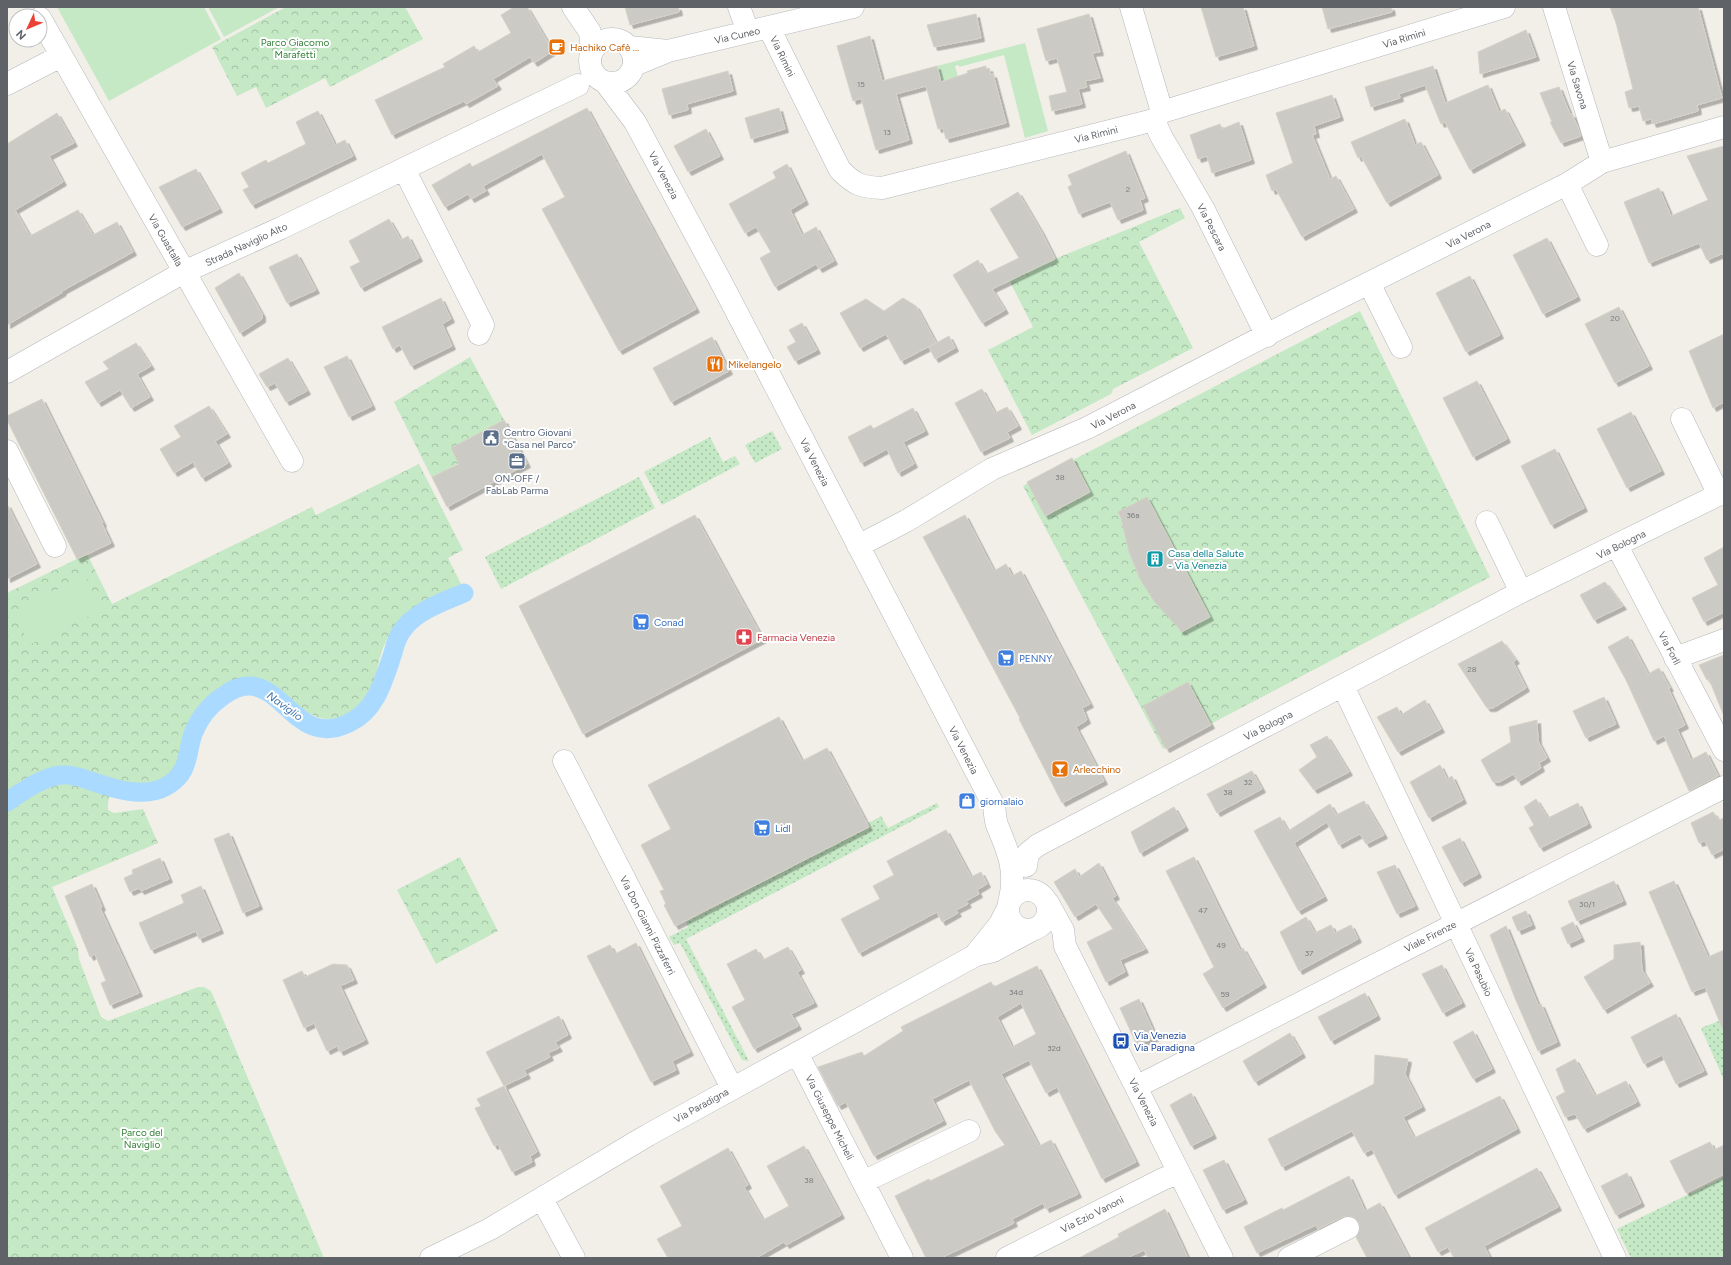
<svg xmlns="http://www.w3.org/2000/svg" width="1731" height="1265" font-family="Figtree,sans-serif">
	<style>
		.grass { fill: url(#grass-dots) }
		.forest { fill: url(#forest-crowns) }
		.garden { fill: #c5e8c5 }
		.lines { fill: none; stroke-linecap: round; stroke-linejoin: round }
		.canal { stroke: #aadaff; stroke-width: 19 }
		.building { fill: #cccac5; stroke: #d6d1c6; fill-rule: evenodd; filter: url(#shadow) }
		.minor-casing { stroke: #b5b8bc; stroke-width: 23 }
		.minor { stroke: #fff; stroke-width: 22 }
		.labels { text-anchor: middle; stroke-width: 4; stroke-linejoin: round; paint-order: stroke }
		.number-label { font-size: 8px; fill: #7a7d7f }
		.street-label { font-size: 10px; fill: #5f6368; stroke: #fff }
		.park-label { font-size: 10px; fill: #348238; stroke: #fff }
		.food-label { font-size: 10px; fill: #c56008; stroke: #fff; text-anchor: start }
		.service-label { font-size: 10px; fill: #4e5e75; stroke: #fff; text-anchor: start }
		.culture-label { font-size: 10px; fill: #0d838f; stroke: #fff; text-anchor: start }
		.shop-label { font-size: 10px; fill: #366cbe; stroke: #fff; text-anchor: start }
		.health-label { font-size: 10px; fill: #be3a42; stroke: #fff; text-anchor: start }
		.transit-label { font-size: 10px; fill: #164399; stroke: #fff; text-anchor: start }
		.water-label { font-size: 11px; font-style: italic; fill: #4174aa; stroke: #fff }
	</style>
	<defs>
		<pattern id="grass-dots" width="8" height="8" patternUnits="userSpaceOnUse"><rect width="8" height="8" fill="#c5e8c5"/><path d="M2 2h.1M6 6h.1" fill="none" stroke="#a3c0a4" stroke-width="1.8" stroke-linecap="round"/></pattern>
		<pattern id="forest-crowns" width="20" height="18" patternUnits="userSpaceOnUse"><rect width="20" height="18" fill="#c5e8c5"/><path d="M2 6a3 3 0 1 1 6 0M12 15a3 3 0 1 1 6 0" fill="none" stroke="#a3c0a4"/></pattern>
		<filter id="shadow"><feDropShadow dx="3.5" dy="3.5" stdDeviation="0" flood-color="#0004"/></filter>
	</defs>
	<rect width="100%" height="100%" fill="#f1efe8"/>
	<path class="grass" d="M772 431 782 449 755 463 745 445Z
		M710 437 723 462 735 456 740 464 662 505 644 472Z
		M639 477 655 508 501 589 485 557Z
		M937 803 939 807 686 939 749 1061 742 1060 680 943 674 945 669 937 688 927 686 922 869 827 867 824 881 816 888 828Z
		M1724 1019V1080L1701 1028Z
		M1724 1177V1258H1631L1617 1229Z"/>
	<path class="forest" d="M286 7H405L423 39 330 87 325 78 266 108 256 87 237 96 212 47Z
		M1180 208 1185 218 1139 242 1193 348 1113 389 1111 394 1032 435 988 350 1033 327 1008 278Z
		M1360 311 1490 577 1163 749 1023 486Z
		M470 357 504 420 451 448 459 463 432 478 394 402Z
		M419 464 463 550 448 558 464 590C422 601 390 616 379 661 375 681 373 698 354 710 299 748 284 652 226 685 210 693 197 707 189 724 185 732 184 741 182 750 174 778 155 796 124 786 120 785 117 782 113 781L108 803V810L114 813 143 809 158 843 52 887 78 949 79 959 101 1017 108 1021 198 987H204L211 991 324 1258H7V593L87 554 112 604 312 507 316 515Z
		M460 857 498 931 436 964 397 890Z"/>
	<path class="garden" d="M57 7H204L221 39 109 101Z
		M208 7H279L224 37Z
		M1025 43 1048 131 1025 138 1004 55 959 67V65L955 66 958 77 941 81 937 66Z
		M85 576 102 610 29 645 14 611Z"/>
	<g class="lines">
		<path class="canal" d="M7 802C22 792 42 777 61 775 71 774 82 778 91 781 114 789 144 799 167 786 190 772 186 755 193 734 199 718 210 705 223 696 231 690 240 685 251 686 286 689 300 747 349 723 377 710 384 679 393 653 395 644 398 635 404 628 418 610 443 602 464 593"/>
	</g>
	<path class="building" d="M514 7H527L553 51 534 63 530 57 493 79 498 86 466 104 464 101 392 135 375 100 445 67 443 64 474 46 478 52 511 33 501 15Z
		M625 7H678L679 12 630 25Z
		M1201 7H1243L1254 46 1216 57Z
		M1322 7H1391L1392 12 1328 29Z
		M1610 7H1698L1722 98 1697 105 1698 111 1653 124 1651 119 1643 121 1639 106 1629 108 1625 92 1633 89 1616 23Z
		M976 14 981 38 934 47 927 25Z
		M1089 14 1100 52 1092 53 1100 78 1085 81 1087 87 1078 89 1082 104 1052 111 1049 96 1067 92 1057 58 1046 61 1037 29Z
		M1526 30 1536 57 1480 74 1478 52Z
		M870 36 882 81 937 66 941 82 968 73 967 71 986 66V69L989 68 991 75 993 74 1006 123 946 139 943 128 938 129 926 86 896 94 909 140 876 150 861 98 853 101 837 46Z
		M1433 66 1445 103 1488 85 1499 112 1505 109 1522 142 1470 170 1445 122 1441 124 1425 85 1399 94 1400 98 1371 107 1365 87Z
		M728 71 733 91 687 104 688 110 669 115 662 89Z
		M1559 87 1570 114H1572L1577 125 1581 136 1561 143 1550 122H1552L1540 93Z
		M1332 95 1340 117 1314 126 1316 134 1312 135 1330 179 1336 176 1354 209 1302 237 1276 189 1272 191 1266 175 1293 163 1276 113Z
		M587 108 696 309 619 351 542 209 565 197 542 154 483 186 486 191 471 199 468 194 445 207 432 185 470 163 472 167Z
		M779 108 785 129 751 139 745 118Z
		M318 111 335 145 345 140 353 156 252 205 243 190 249 187 241 173 266 160 268 163 306 144 296 122Z
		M57 113 74 143 49 156 63 182 15 210 30 236 78 210 93 235 117 222 133 252 62 291 63 292 7 325V144Z
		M1405 119 1415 145 1421 142 1438 175 1387 203 1361 156 1358 158 1351 142Z
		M1239 122 1251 160 1212 173 1207 156 1198 159 1190 135 1220 124 1222 129Z
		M706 129 720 156 688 172 674 146Z
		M1724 146V253L1707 260 1699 243 1649 263 1624 202 1659 188 1671 216 1708 200 1687 156Z
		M1126 151 1145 198 1140 200 1143 210 1118 220 1110 202 1079 214 1068 187 1072 185 1068 175Z
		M787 164 805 201 790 210 802 235 816 227 834 261 819 269 816 264 775 287 760 258 771 252 756 227 745 233 729 204 776 178 773 172Z
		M196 169 219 209 182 227 159 187Z
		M1018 192 1041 231 1055 259 992 289 1005 310 982 323 953 275 978 260 986 274 1019 258 990 209Z
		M389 219 401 240 408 236 419 258 361 288 350 267 360 262 349 241Z
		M1547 238 1577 297 1543 314 1513 255Z
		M297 254 316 290 287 303 269 267Z
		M239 273 262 314V319L240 333 215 288Z
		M1470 276 1500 335 1466 352 1436 293Z
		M441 298 451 319 442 324 452 346 411 366 400 345 393 349 382 327Z
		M903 298 916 306 936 343 901 361 886 334 860 348 840 313 866 299 884 311Z
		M1619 307 1649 366 1615 383 1585 324Z
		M802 323 817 350 795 361 787 347 796 342 789 330Z
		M1724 334V402L1713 408 1689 351Z
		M949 336 955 348 935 359 929 347Z
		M712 337 729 371 671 402 653 368Z
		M136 343 151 366 137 374 150 397 131 408 120 390 98 403 85 382 109 369 103 362Z
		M347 356 372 406 349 417 324 367Z
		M288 358 307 391 286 402 275 383 267 387 259 374Z
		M1477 381 1507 439 1473 457 1443 398Z
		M982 389 995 413 1007 407 1018 426 1007 432 1010 438 981 452 955 403Z
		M42 399 103 523 102 524 111 543 77 559 7 420V416Z
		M209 406 227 434 215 441 228 463 202 478 193 462 174 473 160 449 181 437 174 426Z
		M913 408 925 431 903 442 914 464 898 473 887 449 861 463 848 437 871 425 873 429Z
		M1631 412 1661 471 1627 488 1597 429Z
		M504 420 527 464 447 507 432 477 459 464 451 448Z
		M1555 449 1584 508 1551 525 1521 466Z
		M1072 458 1090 492 1045 516 1027 482Z
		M1147 497 1210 617 1181 632 1177 626 1154 601 1140 579 1129 552 1121 518 1118 512Z
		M7 504 37 564 7 579Z
		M695 515 763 639 583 734 519 606Z
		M965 515 994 571 1006 564 1012 576 1021 571 1090 704 1082 708 1087 720 1076 727 1104 781 1062 803 1019 719 1020 718 923 537Z
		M1724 547V612L1704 622 1692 598 1718 585 1704 558Z
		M1605 582 1623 606 1594 620 1580 595Z
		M1628 636 1648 674 1659 668 1670 688H1668L1685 725 1677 729 1691 760 1706 752 1718 776 1689 791 1664 736 1654 741 1626 680 1608 647Z
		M1502 641 1516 660 1513 662 1526 688 1493 708H1487L1458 664Z
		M1724 655V716L1709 679 1707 680 1699 665Z
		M1188 682 1211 725 1166 749 1143 706Z
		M1604 697 1616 724 1586 738 1573 711Z
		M1425 700 1441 729 1398 752 1377 717 1397 707 1401 715Z
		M779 717 802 761 827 748 869 827 675 926 664 905 666 904 660 891 664 890 641 845 671 829 648 785Z
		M1537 720 1538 741 1547 758 1539 763 1541 768 1518 782 1514 774 1499 782H1493L1481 760 1511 742 1509 727Z
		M1327 736 1349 772 1314 790 1299 770 1317 757 1310 745Z
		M1440 765 1447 779 1452 776 1463 800 1429 818 1410 782Z
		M1252 771 1262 789 1217 813 1207 794Z
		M1536 799 1548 818 1578 803 1588 824 1540 848 1529 828 1534 825 1524 807Z
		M1364 801 1384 835 1366 844 1360 834 1339 845 1327 822 1294 843 1324 897 1298 911 1254 831 1280 817 1288 831 1330 804 1336 815Z
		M1174 807 1185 827 1140 853 1131 832Z
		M1713 812 1719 820 1724 818V849L1712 855 1705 841 1699 843 1691 823Z
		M946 830 971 877 981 872 987 884 977 890 979 894 966 901 968 904 956 910 958 913 942 922 937 912 859 953 841 919 880 899 873 886 894 875 887 861Z
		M229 833 259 906 243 913 214 839Z
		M1460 838 1478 874 1461 883 1442 847Z
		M1194 857 1240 950 1243 948 1263 984 1223 1008 1203 974 1214 967 1166 871Z
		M160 858 169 879 141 891 139 888 130 892 124 878 133 874 132 870Z
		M1099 863 1116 896 1112 898 1145 949 1120 960 1125 972 1106 982 1087 942 1113 929 1096 904 1075 917 1054 882 1075 869 1079 877Z
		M1395 865 1415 906 1397 914 1377 872Z
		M1614 881 1623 901 1577 921 1568 901Z
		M1674 881 1708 957 1724 950V1032L1705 987 1692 992 1649 892Z
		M92 884 102 907 100 908 139 993 110 1005 101 983 106 981 95 954 90 957 65 896Z
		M201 886 220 930 199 939 196 931 151 950 139 923 184 903 181 895Z
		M1526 911 1532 925 1518 931 1512 917Z
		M1306 917 1315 933 1331 925 1335 933 1351 925 1358 939 1299 971 1280 932Z
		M1573 922 1581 938 1568 944 1561 928Z
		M1506 926 1538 1005 1541 1004 1557 1042 1538 1051 1515 998 1490 935Z
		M1640 942 1642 970 1650 983 1604 1010 1584 977 1614 959V945Z
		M636 943 690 1052 672 1061 676 1070 651 1082 587 956 610 945 615 954Z
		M788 947 801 970 797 972 814 1003 791 1014 798 1026 754 1049 732 1007 745 1000 727 964 756 949 763 960Z
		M333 964 347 965 354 980 340 986 365 1040 340 1052 337 1046 327 1051 314 1023 304 1028 283 980 302 971 305 977Z
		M1442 965 1462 1003 1443 1013 1422 974Z
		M1037 966 1136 1162 1102 1179 1057 1087 1046 1093 1029 1060 1001 1074 1039 1146 1051 1140 1078 1194 1046 1209 1043 1203 1012 1219 1014 1223 941 1258H926L895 1196 929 1179 930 1181 1005 1145 995 1131 969 1080 932 1099 943 1121 874 1156 846 1102 838 1106 818 1067 862 1052 864 1056 903 1031 901 1027 991 982 994 987ZM1021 1003 1036 1034 1012 1047 997 1017Z
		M1365 993 1377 1016 1331 1041 1318 1017Z
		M1139 999 1156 1037 1137 1045 1120 1008Z
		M1676 1014 1704 1071 1676 1084 1662 1055 1644 1064 1631 1037Z
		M559 1016 568 1035 555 1042 559 1048 548 1053 550 1057 524 1070 527 1075 504 1086 486 1052Z
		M1473 1031 1492 1069 1473 1079 1453 1042Z
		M1290 1033 1302 1054 1255 1082 1243 1061Z
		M1375 1055 1408 1059 1405 1074 1422 1107 1403 1117 1414 1138 1500 1096 1517 1129 1395 1195 1372 1149 1364 1153 1352 1131 1282 1167 1268 1139 1374 1084Z
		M1575 1059 1595 1096 1626 1081 1637 1102 1584 1129 1575 1114 1565 1117 1556 1097 1565 1092 1556 1069Z
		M504 1086 537 1152 530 1156 532 1162 512 1172 498 1144 494 1146 475 1108 481 1106 477 1099Z
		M1191 1093 1213 1135 1191 1146 1170 1105Z
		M1710 1142 1714 1150 1724 1145V1174L1686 1193 1670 1161Z
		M804 1146 841 1215 786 1245 784 1242 756 1258H668L657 1239 682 1226 660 1186 728 1148 748 1185 744 1187 763 1220 789 1206 767 1166Z
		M1224 1160 1244 1200 1223 1210 1203 1170Z
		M1537 1168 1558 1207 1484 1246 1490 1258H1454L1448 1247 1438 1252 1425 1228Z
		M1627 1173 1641 1203 1616 1215 1601 1186Z
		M1349 1176 1365 1211 1380 1203 1409 1258H1367L1356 1237 1360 1229 1359 1223 1354 1217 1348 1216 1342 1217 1318 1229 1316 1225 1257 1253 1244 1227 1282 1208 1283 1210Z
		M1165 1209 1188 1258H1148L1144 1250 1127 1258H1079L1119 1237 1118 1234Z"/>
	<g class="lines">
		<g class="minor-casing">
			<path id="minor" d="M573 7 590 32 592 51
				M739 7 748 32
				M1131 7 1162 112
				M1554 7 1602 162
				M40 18 292 461
				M769 28 840 170C855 185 861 187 882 188L1154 120 1162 112 1504 7
				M590 61a22 22 0 1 1 44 0a22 22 0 1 1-44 0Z
				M629 47 668 51 634 65
				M668 51 853 7
				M605 82 635 122 721 282 994 806C995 812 995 819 997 825 1009 853 1017 872 1009 903
				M7 84 61 56
				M1154 120 1161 136 1203 208 1267 336
				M404 169 483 325 479 334
				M1567 184 1597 245
				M1369 283 1401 347
				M7 372 184 272 281 228 578 85
				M1682 419 1719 495
				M7 451 55 546
				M1487 522 1521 592
				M858 546 906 521 992 469 1087 428 1303 316 1567 184 1602 162 1724 127
				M1617 546 1724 750
				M1675 658 1724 640
				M1343 686 1615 1258
				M564 761 732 1088
				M1026 866 1028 853 1038 845 1521 592 1724 492
				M1008 910a20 20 0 1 1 40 0a20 20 0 1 1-40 0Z
				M1048 903 1063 930 1065 946 1222 1258
				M975 955 1000 924 1008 908
				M797 1053 902 1258
				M1136 1087 1724 787
				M863 1182 969 1131
				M542 1199 574 1258
				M431 1258 490 1229 648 1135 976 955 993 951 1032 930
				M1007 1258 1163 1179 1179 1173
				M1289 1258 1348 1228"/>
		</g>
		<use href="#minor" class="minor"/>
	</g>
	<defs>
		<g id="cafe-square" transform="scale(0.9)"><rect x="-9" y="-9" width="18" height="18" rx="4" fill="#e8710a" stroke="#fff"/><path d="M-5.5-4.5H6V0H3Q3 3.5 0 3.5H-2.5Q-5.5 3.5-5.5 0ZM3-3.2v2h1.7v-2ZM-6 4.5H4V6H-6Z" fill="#fff"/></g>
		<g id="restaurant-square" transform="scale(0.9)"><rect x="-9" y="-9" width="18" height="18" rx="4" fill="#e8710a" stroke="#fff"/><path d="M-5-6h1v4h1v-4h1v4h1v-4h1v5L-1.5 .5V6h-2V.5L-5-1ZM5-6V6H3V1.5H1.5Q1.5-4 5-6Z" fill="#fff"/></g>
		<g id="civic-square" transform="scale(0.9)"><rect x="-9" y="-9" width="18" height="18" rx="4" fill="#5c6f8a" stroke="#fff"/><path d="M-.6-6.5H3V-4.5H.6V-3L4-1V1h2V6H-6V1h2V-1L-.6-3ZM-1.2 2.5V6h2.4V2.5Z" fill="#fff"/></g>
		<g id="office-square" transform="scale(0.9)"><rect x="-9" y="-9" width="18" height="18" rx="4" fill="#5c6f8a" stroke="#fff"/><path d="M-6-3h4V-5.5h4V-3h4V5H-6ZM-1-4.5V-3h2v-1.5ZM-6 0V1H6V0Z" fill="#fff"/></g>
		<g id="building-square" transform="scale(0.9)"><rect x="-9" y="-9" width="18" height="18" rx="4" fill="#0f9aa8" stroke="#fff"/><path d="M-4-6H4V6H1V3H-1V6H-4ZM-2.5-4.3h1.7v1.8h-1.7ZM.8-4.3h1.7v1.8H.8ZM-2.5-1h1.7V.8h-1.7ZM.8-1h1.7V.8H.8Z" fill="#fff"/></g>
		<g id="supermarket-square" transform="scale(0.9)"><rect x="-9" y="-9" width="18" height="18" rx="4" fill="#3f7fe0" stroke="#fff"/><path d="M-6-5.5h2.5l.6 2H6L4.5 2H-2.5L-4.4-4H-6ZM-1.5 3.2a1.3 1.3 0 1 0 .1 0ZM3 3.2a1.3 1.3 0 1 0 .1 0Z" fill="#fff"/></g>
		<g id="pharmacy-square" transform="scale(0.9)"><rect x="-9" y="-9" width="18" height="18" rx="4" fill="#e0444e" stroke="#fff"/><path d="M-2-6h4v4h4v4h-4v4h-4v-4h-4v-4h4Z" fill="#fff"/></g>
		<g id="bar-square" transform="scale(0.9)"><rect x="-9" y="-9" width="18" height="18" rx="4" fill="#e8710a" stroke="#fff"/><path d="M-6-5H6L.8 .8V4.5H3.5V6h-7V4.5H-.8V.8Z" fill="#fff"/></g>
		<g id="shop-square" transform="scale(0.9)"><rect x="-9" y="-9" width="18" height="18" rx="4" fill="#3f7fe0" stroke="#fff"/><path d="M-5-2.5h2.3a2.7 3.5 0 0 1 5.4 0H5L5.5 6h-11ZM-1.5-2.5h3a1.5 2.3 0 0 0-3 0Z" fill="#fff"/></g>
		<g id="bus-square" transform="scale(0.9)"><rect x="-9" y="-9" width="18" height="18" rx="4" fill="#1a4fb4" stroke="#fff"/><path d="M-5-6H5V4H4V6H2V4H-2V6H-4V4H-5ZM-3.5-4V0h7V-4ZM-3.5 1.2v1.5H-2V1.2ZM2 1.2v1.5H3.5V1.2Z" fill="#fff"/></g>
	</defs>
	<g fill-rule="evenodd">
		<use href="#cafe-square" x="557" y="47"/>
		<use href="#restaurant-square" x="715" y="364"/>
		<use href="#civic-square" x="491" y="438"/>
		<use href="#office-square" x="517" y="461"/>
		<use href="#building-square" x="1155" y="559"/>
		<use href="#supermarket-square" x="641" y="622"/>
		<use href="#pharmacy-square" x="744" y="637"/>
		<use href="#supermarket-square" x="1006" y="658"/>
		<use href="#bar-square" x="1060" y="769"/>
		<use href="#shop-square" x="967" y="801"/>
		<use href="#supermarket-square" x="762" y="828"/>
		<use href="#bus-square" x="1121" y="1041"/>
	</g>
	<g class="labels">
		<g class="number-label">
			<text x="861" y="87">15</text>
			<text x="887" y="135">13</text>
			<text x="1128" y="192">2</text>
			<text x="1615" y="321">20</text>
			<text x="1060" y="480">38</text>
			<text x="1133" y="518">36a</text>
			<text x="1472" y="672">28</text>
			<text x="1248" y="785">32</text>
			<text x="1228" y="795">38</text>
			<text x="1587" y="907">30/1</text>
			<text x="1203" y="913">47</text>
			<text x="1221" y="948">49</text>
			<text x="1309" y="956">37</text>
			<text x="1016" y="995">34d</text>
			<text x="1225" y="997">59</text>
			<text x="1054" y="1051">32d</text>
			<text x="809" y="1183">38</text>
		</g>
		<g class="street-label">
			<text transform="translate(737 35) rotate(-13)" y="4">Via Cuneo</text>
			<text transform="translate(1404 38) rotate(-17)" y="4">Via Rimini</text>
			<text transform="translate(783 56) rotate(64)" y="4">Via Rimini</text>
			<text transform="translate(1578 85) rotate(73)" y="4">Via Savona</text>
			<text transform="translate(1096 134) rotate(-14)" y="4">Via Rimini</text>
			<text transform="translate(664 175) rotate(62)" y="4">Via Venezia</text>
			<text transform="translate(1212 227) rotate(63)" y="4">Via Pescara</text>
			<text transform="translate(1468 234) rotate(-27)" y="4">Via Verona</text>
			<text transform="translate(166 240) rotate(60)" y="4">Via Guastalla</text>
			<text transform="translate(246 244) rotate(-25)" y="4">Strada Naviglio Alto</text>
			<text transform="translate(1113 415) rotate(-27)" y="4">Via Verona</text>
			<text transform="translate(815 462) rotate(63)" y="4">Via Venezia</text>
			<text transform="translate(1621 544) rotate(-26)" y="4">Via Bologna</text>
			<text transform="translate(1670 648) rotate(62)" y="4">Via Forlì</text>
			<text transform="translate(1268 725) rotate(-27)" y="4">Via Bologna</text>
			<text transform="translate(964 750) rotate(63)" y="4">Via Venezia</text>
			<text transform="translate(648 925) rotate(63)" y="4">Via Don Gianni Pizzaferri</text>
			<text transform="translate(1430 936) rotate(-27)" y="4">Viale Firenze</text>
			<text transform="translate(1479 972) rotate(65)" y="4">Via Pasubio</text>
			<text transform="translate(1144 1102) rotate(63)" y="4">Via Venezia</text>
			<text transform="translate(701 1105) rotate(-29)" y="4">Via Paradigna</text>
			<text transform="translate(830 1117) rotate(63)" y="4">Via Giuseppe Micheli</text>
			<text transform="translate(1092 1214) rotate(-27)" y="4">Via Ezio Vanoni</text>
		</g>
		<g class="park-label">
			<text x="295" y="46">Parco Giacomo<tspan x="295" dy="12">Marafetti</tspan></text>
			<text x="142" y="1136">Parco del<tspan x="142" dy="12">Naviglio</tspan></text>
		</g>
		<g class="food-label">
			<text x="570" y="51">Hachiko Cafè ...</text>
			<text x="728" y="368">Mikelangelo</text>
			<text x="1073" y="773">Arlecchino</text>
		</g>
		<g class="service-label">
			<text x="504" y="436">Centro Giovani<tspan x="504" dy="12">"Casa nel Parco"</tspan></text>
			<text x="517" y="482" text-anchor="middle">ON-OFF /<tspan x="517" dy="12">FabLab Parma</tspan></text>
		</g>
		<g class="culture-label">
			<text x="1168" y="557">Casa della Salute<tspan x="1168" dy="12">- Via Venezia</tspan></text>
		</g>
		<g class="shop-label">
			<text x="654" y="626">Conad</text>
			<text x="1019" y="662">PENNY</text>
			<text x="980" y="805">giornalaio</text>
			<text x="775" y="832">Lidl</text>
		</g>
		<g class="health-label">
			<text x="757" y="641">Farmacia Venezia</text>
		</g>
		<g class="transit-label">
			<text x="1134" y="1039">Via Venezia<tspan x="1134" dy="12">Via Paradigna</tspan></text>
		</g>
		<g class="water-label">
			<text transform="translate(285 706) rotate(36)" y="4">Naviglio</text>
		</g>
	</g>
	<rect width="1731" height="1265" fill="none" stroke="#5f6368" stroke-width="16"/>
	<g transform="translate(28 28) rotate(226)"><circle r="19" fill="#ffffff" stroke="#bfc1c3"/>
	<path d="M0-3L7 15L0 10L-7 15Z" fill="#ea4335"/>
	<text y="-6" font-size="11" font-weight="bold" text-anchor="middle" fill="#5f6368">N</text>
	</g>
</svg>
